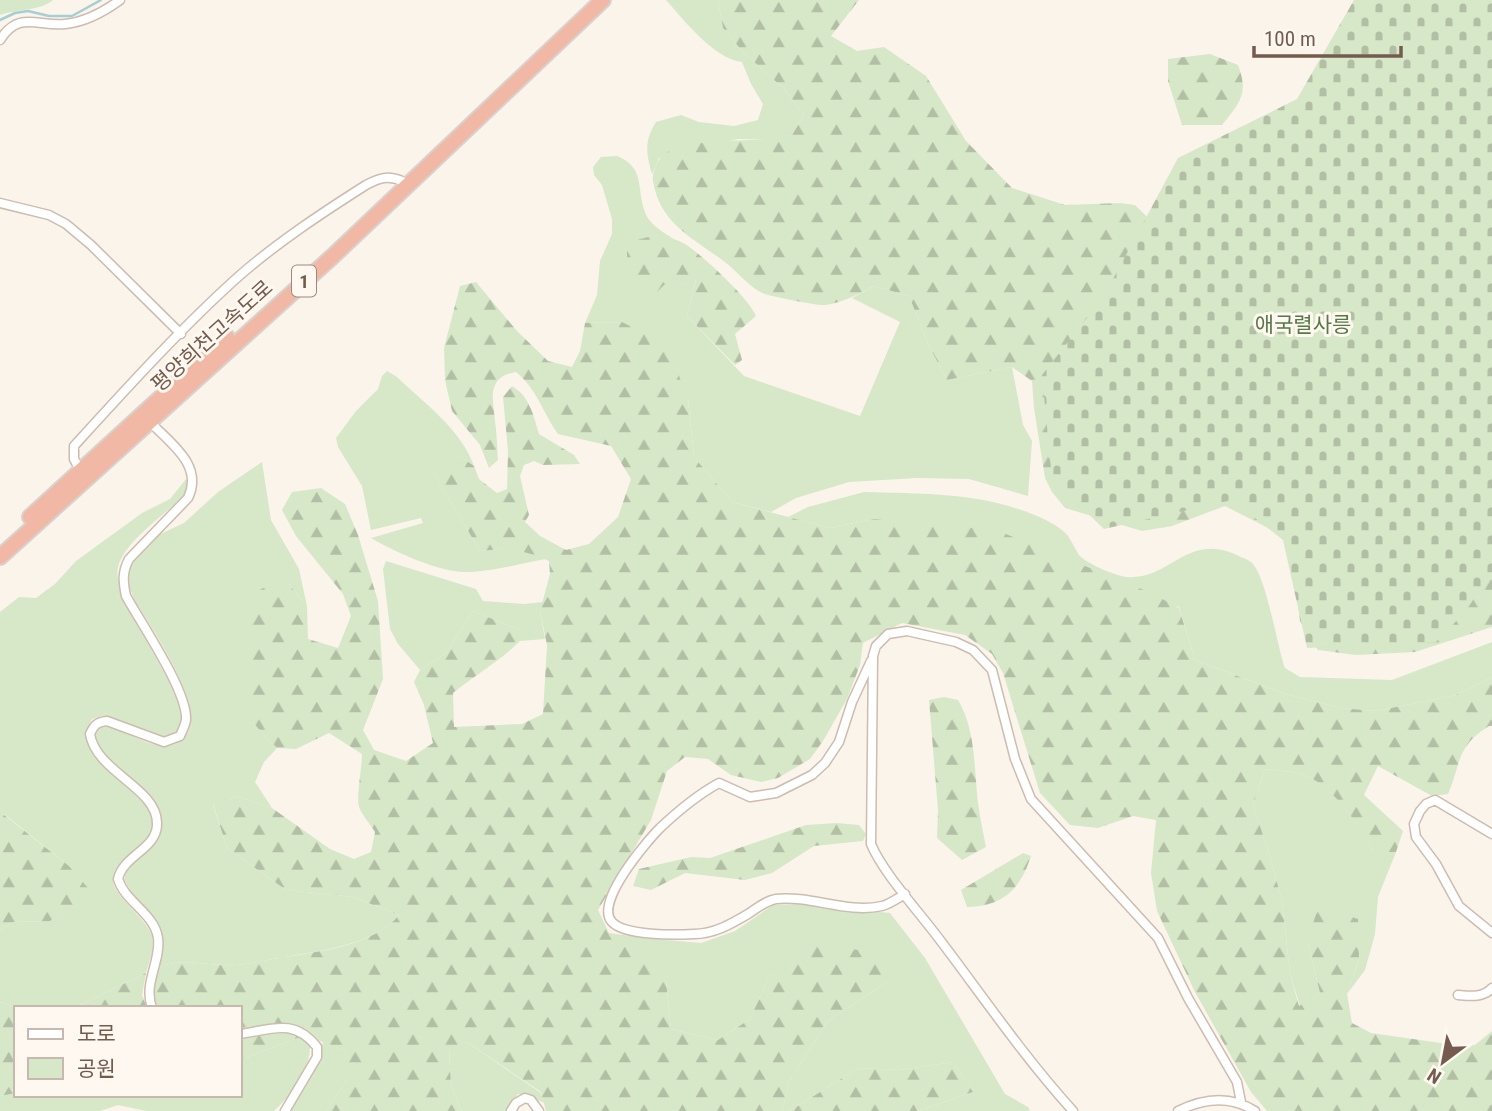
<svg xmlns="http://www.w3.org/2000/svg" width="1492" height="1111" font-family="'Roboto Condensed','Noto Sans KR',sans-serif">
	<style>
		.green { fill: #d6e8c8 }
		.forest { fill: url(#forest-firs) }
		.cemetery { fill: url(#cemetery-stones) }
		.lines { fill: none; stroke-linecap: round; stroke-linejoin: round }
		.stream { stroke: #a6ced5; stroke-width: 2.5 }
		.minor-casing { stroke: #cdbcb0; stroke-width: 11 }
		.motorway-casing { stroke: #d8d1cd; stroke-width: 18 }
		.minor { stroke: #fff; stroke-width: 8 }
		.motorway { stroke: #f1b8a5; stroke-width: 14 }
		.labels { text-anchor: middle; stroke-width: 6; stroke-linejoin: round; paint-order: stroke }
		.shield { fill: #fef8f0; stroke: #9d8a7f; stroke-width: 2 }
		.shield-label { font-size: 19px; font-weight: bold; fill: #745b4e }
		.park-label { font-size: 21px; fill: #567947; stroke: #fef8f0 }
		.street-label { font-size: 21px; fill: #745b4e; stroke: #fef8f0 }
	</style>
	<defs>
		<pattern id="forest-firs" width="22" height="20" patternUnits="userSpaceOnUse" patternTransform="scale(1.75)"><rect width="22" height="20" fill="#d6e8c8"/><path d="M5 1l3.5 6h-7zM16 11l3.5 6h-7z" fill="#b2bfa5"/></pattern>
		<pattern id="cemetery-stones" width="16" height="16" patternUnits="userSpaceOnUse" patternTransform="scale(1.75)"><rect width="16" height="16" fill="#d6e8c8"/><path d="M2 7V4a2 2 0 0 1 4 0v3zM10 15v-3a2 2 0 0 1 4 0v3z" fill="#b2bfa5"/></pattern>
	</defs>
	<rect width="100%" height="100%" fill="#fbf4ea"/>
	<path class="green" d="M0 0H53C40 11 17 9 0 15Z
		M666 0H718L723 28 742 51 784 89 804 115 792 135 774 140 738 139 659 158 652 174C646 154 644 141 656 122L681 115 699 122 734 126 758 120 763 104 751 84 742 62C714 59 684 20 666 0Z
		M617 156C646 168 636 188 645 212 649 225 666 234 677 241L669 238 664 285H680L696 279 687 316 744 376 860 416 900 322 852 298 874 286 909 296 928 344 947 380 1012 367 1023 425 1032 441 1028 496 969 479 917 478 849 482 796 498 771 512 732 502 694 457 688 399 622 322 585 323 597 295 600 261 612 234V219L602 185 594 175 593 167 601 157Z
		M387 371 397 377C424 403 461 429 474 466L460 456 433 472 480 551C504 548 524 549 546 559 523 563 486 573 464 572 439 572 393 551 371 538L423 523 421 518 371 530 362 486 338 447 336 438 356 411 378 389 382 376Z
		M262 462 271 520 299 569 307 606 287 582 254 724 277 748 264 762 255 782 272 808 237 796 213 805 227 848 286 890 353 897 399 915C374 946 317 951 279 958 265 960 251 964 237 965 209 967 182 956 157 968 169 914 148 921 124 880 125 875 126 869 129 865 138 853 153 850 158 834 162 824 162 812 155 803 138 781 104 766 95 735L101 726C125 728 144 747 168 746 176 745 181 741 186 735 208 709 149 624 134 599L128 584 127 569 156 536 184 523 218 492Z
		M186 479 190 481 186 493C167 514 125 540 118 567 109 604 210 716 173 735 153 746 123 717 103 716 99 716 96 718 92 719 68 758 132 780 147 806 170 846 113 850 113 880 113 896 146 917 152 936 155 948 149 962 146 973L74 1008H17L0 1002V930L13 922 50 921 94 896 69 866 4 814H0V612L19 597 36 598 55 584 76 561 142 513 170 499Z
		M864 492C925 494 980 492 1037 516 1047 520 1062 528 1068 536 1072 542 1075 549 1079 555 1086 563 1115 576 1127 577 1169 580 1186 535 1232 553 1238 556 1245 558 1251 562 1266 574 1277 646 1285 668L1300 677 1392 680 1492 642V677L1456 695 1376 711 1341 708 1285 694 1195 660 1179 607 874 519 830 528 788 517 808 507Z
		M386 561 476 589 483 601 524 604 543 602 540 611 545 639 520 641V630L473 611 446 653 420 670 398 644 390 629 383 569Z
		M1265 769C1275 771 1287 771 1298 773 1329 780 1360 824 1373 852H1396L1378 897 1375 934 1365 970 1347 994 1359 959 1308 942 1320 993 1300 1006 1290 974 1282 901 1270 856 1253 805Z
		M799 904 890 913 925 958 1005 1094 1028 1107 1030 1111H918L973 1092 953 1062 900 1070 858 1068 790 1111H782L789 1082 827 1022 890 980 771 972 750 1019 718 1040 671 1029 666 981 609 933 645 938 701 943 735 931 773 905Z
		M300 1037 310 1046C310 1072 292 1094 274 1111H146L118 1105 100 1111H0V1096L16 1093V1095H240V1060Z
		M323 1042 348 1052V1078L326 1111H289C306 1088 318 1070 323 1042Z
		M467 1042 541 1093 544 1103 527 1095 518 1094 506 1111H462L451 1085 449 1047Z"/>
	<path class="forest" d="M718 0H859L831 36 857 51 884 47 926 76 966 141 1012 188 1065 205 1120 203 1135 205 1492 552V627L1415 652 1356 655 1318 650 1300 621 1292 557 1280 534 1225 506 1172 526 1142 531 1065 508 1052 492 1045 478 1034 408 1032 381 1012 367 947 380 928 344 909 296 874 286C859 294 842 303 825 305 818 306 768 296 762 293 748 286 737 271 725 262 693 238 660 224 653 181 652 173 656 162 662 156 687 134 759 145 792 135L804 115 784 89 742 51 723 28Z
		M1210 54 1238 65C1249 94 1240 102 1222 125H1182L1168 81V59Z
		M652 236C663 237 675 238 685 244 703 256 748 297 756 316L735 334 742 360 735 365 687 316 696 280 680 285H664L651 298 627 268V249L633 241Z
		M476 282 517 331 548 361 572 367 580 351 585 323 622 322 667 345 688 399 694 457 732 502 830 528 874 519 996 530 1149 592 1179 608 1195 660 1285 694 1341 708 1376 711 1456 695 1492 677V726H1489C1456 747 1462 761 1448 794L1432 796 1378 766 1364 795 1403 831 1396 852H1373C1360 825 1329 780 1298 773 1287 771 1276 771 1265 769L1253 805 1270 856 1282 901 1290 974 1299 1006 1320 993 1308 942 1318 906 1358 919 1359 959 1347 994 1352 1023 1371 1033 1448 1044 1475 1045 1492 1031V1111H1267L1251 1092 1195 992 1157 911 1151 873 1156 820 1133 816 1098 828 1070 825 1040 793 1003 673 992 654 965 635 902 623 863 643 860 665 847 699 823 741 810 759 778 778 761 782 731 775 708 759 685 757 667 771 651 820 598 910 609 933 648 948 666 981 671 1029 718 1040 750 1019 771 972 815 942 874 953 890 980 827 1022 789 1082 782 1111H546L541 1092 467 1042 449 1048 451 1085 462 1111H326L348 1078V1052L317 1040 296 1025 284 1024 240 1031V1008H157L153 995 157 968C182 956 209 967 236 965 251 964 265 960 279 958 316 952 374 946 399 915L353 897 286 890 227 848 213 804 237 796 272 808 330 849 354 859 371 852 375 832C370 824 362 815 359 807 356 796 362 768 362 754L329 733 296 749 277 748 254 724 249 629 251 594 274 583 287 582 307 606 308 639 338 648 351 616 343 594 296 536 282 510 292 492 321 488 345 504 358 535 378 601 383 679 363 730 374 750 406 761 433 743 424 705 414 682 420 670 446 653 473 611 520 630V641C500 661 475 675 453 693L454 727 522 724 543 714 547 645 540 611 550 574 549 561C526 550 506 548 480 551L433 472 440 466 447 456H460L474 466 479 479 497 493 507 489 508 451 503 397 512 386C530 397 533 414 539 434L574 455 580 464 543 465 534 461 524 465 520 476 529 515 525 522 540 536 566 550 589 544 618 517 631 479 611 446 558 434C543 413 537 389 516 372 486 377 493 399 495 421 497 434 497 447 498 460L489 468 480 445 452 411 445 380 444 348 460 286Z
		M944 697 958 700C976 730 974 769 978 803 980 818 983 832 986 847L962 860 937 838 938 810 929 700Z
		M0 814H3L69 866 95 896 50 921 13 922 0 930Z
		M837 823 859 825 866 834 863 841 814 846 772 873 745 880 685 873 651 890 633 886 639 869 691 857 710 858 806 825Z
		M1023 853 1031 856C1020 890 1003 906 967 907L961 890Z
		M146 973 142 995 147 1008H74Z
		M0 1002 17 1008 16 1093 0 1096Z
		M282 1031 300 1037 240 1060V1037Z
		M953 1062 973 1092 918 1111H790L858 1068 900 1070Z"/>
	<path class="cemetery" d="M1354 0H1492V572L1465 612 1436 642 1307 648 1283 540 1232 500 1104 529 1052 479 1042 375 1104 296 1178 158 1297 99Z"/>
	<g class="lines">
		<path class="stream" d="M0 20 15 13 28 11 49 16H72L101 0"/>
		<g class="minor-casing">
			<path id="minor" d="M0 40C19 10 38 27 65 24 85 22 105 11 120 0
				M0 203 49 215 66 224 91 245 181 334
				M149 421C170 443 204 465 188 498L129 559C122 572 123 582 126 596 141 623 188 692 186 720 185 726 182 731 180 736L164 742 107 721C97 722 94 725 90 734 96 772 157 788 157 823 158 849 123 855 118 879 125 902 154 913 158 938 161 962 143 983 152 1008
				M80 470 74 459V446C125 390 182 327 239 276 278 242 322 213 366 185 379 178 388 175 402 181
				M871 661 852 702 839 742 825 763 812 775 776 793 750 797 719 783C697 795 678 811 660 828 646 842 594 903 612 922 625 936 675 935 694 934 714 934 731 924 748 914 757 908 765 901 776 899 811 895 847 914 882 906 890 904 898 898 905 894
				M1492 834 1435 800 1426 804 1420 811 1414 824 1416 837 1436 864 1459 906 1492 933
				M1458 995C1470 996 1483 998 1492 988
				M240 1034C271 1030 293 1017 317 1047V1057L285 1111
				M511 1111 516 1103 525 1098 531 1100 539 1111
				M1073 1111C1024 1057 984 998 940 940 920 913 883 873 871 844L873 656 876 646 888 634 907 631 956 642 973 650 992 670 1015 759 1031 799 1158 938 1188 998 1237 1082 1241 1102
				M1178 1111C1204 1098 1230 1095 1255 1111"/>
		</g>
		<g class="motorway-casing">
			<path id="motorway" d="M30 517 227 337
				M0 557 333 256 603 0"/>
		</g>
		<use href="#minor" class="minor"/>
		<use href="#motorway" class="motorway"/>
	</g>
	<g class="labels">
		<rect class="shield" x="292" y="265.5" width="24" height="31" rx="5"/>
		<g class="shield-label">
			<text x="304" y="288">1</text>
		</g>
		<g class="park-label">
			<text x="1303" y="332">애국렬사릉</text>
		</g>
		<g class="street-label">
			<text transform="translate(212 336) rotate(-42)" y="7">평양희천고속도로</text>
		</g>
	</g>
	<rect x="14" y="1006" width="228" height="91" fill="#fef8f0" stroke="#c7b9af" stroke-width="2"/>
	<rect x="28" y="1029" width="35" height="10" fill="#ffffff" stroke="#c7b9af" stroke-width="2"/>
	<text x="77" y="1041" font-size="21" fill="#745b4e">도로</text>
	<rect x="28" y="1058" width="35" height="21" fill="#d6e8c8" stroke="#c7b9af" stroke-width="2"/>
	<text x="77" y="1076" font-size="21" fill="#745b4e">공원</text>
	<g transform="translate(1443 1062) rotate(212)" stroke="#fef8f0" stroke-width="5" paint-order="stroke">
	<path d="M0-5L12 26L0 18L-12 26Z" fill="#745b4e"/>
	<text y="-10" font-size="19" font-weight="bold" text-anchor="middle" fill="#745b4e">N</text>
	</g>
	<path d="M1254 46v10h147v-10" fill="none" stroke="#745b4e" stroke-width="3.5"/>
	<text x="1264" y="46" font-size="21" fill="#745b4e" stroke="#fef8f0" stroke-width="5" paint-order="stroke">100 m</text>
</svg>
